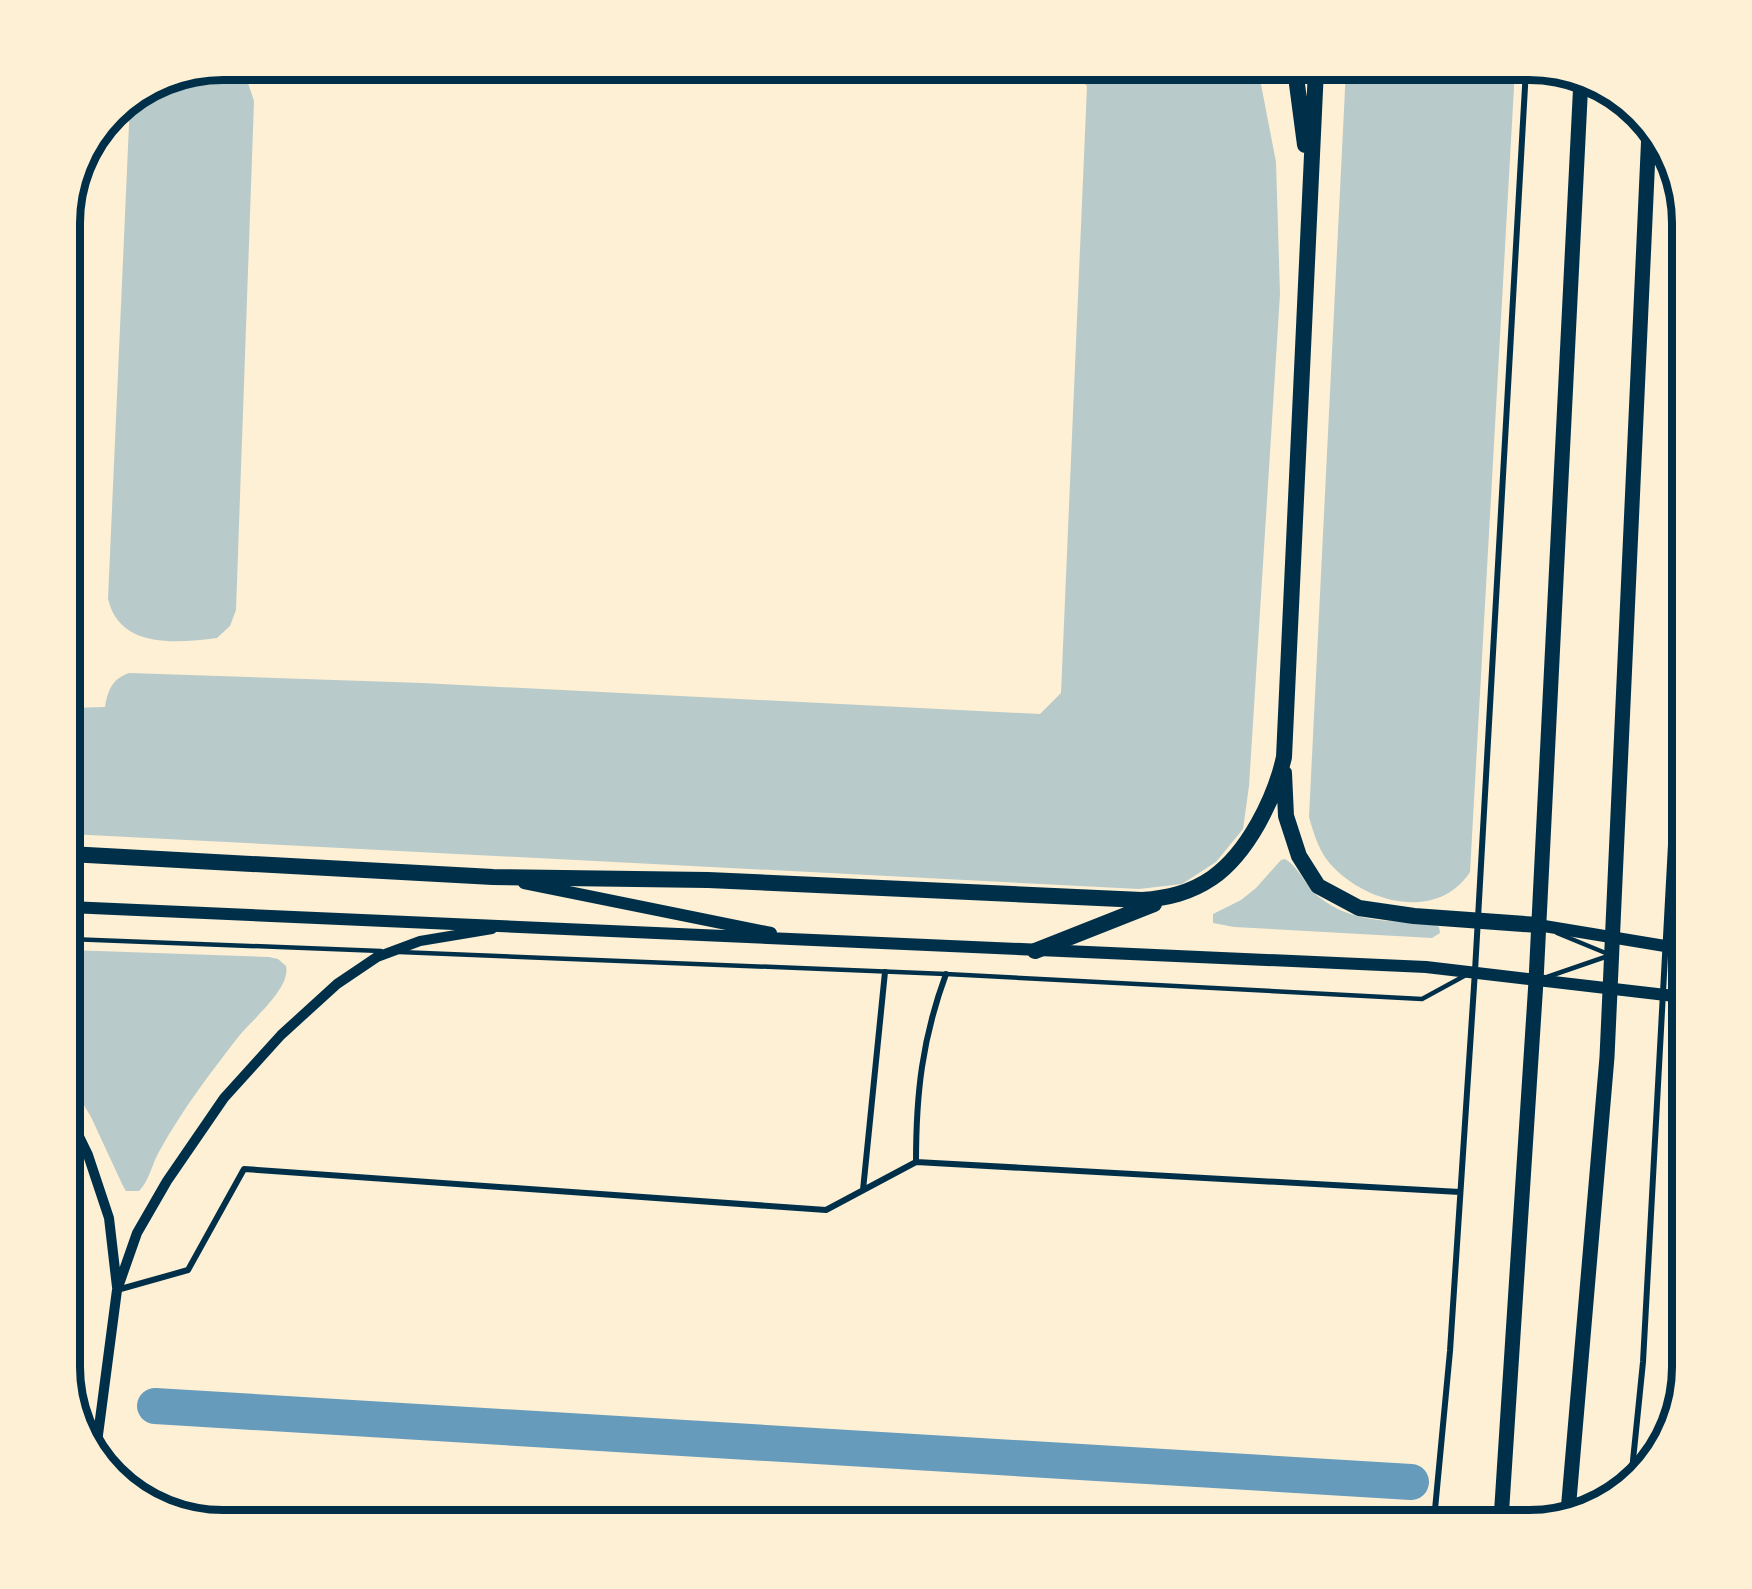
<svg xmlns="http://www.w3.org/2000/svg" width="1752" height="1589" font-family="'Noto Serif',serif">
	<style>
		.green { fill: #b9caca }
		.lines { fill: none; stroke-linecap: round; stroke-linejoin: round }
		.canal { stroke: #669bbc; stroke-width: 36 }
		.service { stroke: #003049; stroke-width: 4.5 }
		.minor { stroke: #003049; stroke-width: 6 }
		.tertiary { stroke: #003049; stroke-width: 10 }
		.secondary { stroke: #003049; stroke-width: 12 }
		.primary { stroke: #003049; stroke-width: 15 }
		.trunk { stroke: #003049; stroke-width: 16 }
		.rim { fill: none; stroke: #003049; stroke-width: 8 }
	</style>
	<rect width="100%" height="100%" fill="#fdf0d5"/>
	<path class="green" d="M224 69 248 83 254 101 236 610 230 626 217 638C176 643 120 649 108 599L130 102 164 81Z
		M1067 69H1258L1276 162 1280 294 1249 786 1243 829 1216 862 1182 884 1139 889 69 834V708L105 707C108 690 112 679 129 673L422 683 1040 714 1061 693 1087 86Z
		M1346 69H1515L1470 872C1438 921 1369 904 1333 867 1320 854 1314 835 1309 817Z
		M1285 859C1299 867 1306 887 1319 897 1351 923 1391 921 1430 923L1439 927 1440 933 1432 938 1234 927 1213 923V914L1241 900 1256 888 1281 860Z
		M69 950 269 957 278 959 286 966C291 988 253 1019 239 1036 211 1072 182 1110 160 1150 152 1163 150 1180 139 1191H126L123 1186 91 1117 69 1080Z"/>
	<g class="lines">
		<path class="canal" d="M155 1406 1411 1482"/>
		<path class="service" d="M1557 933 1608 954
			M69 939 381 951
			M399 952 946 974 1422 999 1466 975
			M1547 977 1608 956"/>
		<path class="minor" d="M916 1162C916 1094 922 1039 946 974
			M863 1190 885 972
			M117 1290 188 1270 244 1169 826 1210 916 1162 1460 1192
			M1631 1480 1643 1362 1683 623
			M1434 1520 1450 1351 1475 971 1526 69"/>
		<path class="tertiary" d="M1680 700 1683 693
			M69 1116 88 1155 109 1218 117 1287
			M96 1450 117 1290 137 1233 167 1181 224 1098 281 1035 337 984 377 957 420 941 492 929"/>
		<path class="secondary" d="M524 883 771 933
			M69 907 1426 967 1683 997
			M1538 925 1683 949"/>
		<path class="primary" d="M1568 1512 1607 1057 1649 131
			M1501 1520 1536 981 1581 79"/>
		<path class="trunk" d="M1295 69 1305 145
			M1284 773 1286 816 1299 856 1318 886 1359 908 1414 916 1538 925
			M69 854 493 877 708 880 1142 900C1168 898 1190 893 1212 878 1248 853 1275 798 1284 757L1316 69
			M1035 951 1154 904"/>
	</g>
	<path d="M0 0H1752V1589H0ZM223 80H1529A143 143 0 0 1 1672 223V1367A143 143 0 0 1 1529 1510H223A143 143 0 0 1 80 1367V223A143 143 0 0 1 223 80Z" fill="#fdf0d5" fill-rule="evenodd"/>
	<path class="rim" d="M223 80H1529A143 143 0 0 1 1672 223V1367A143 143 0 0 1 1529 1510H223A143 143 0 0 1 80 1367V223A143 143 0 0 1 223 80Z"/>
</svg>
